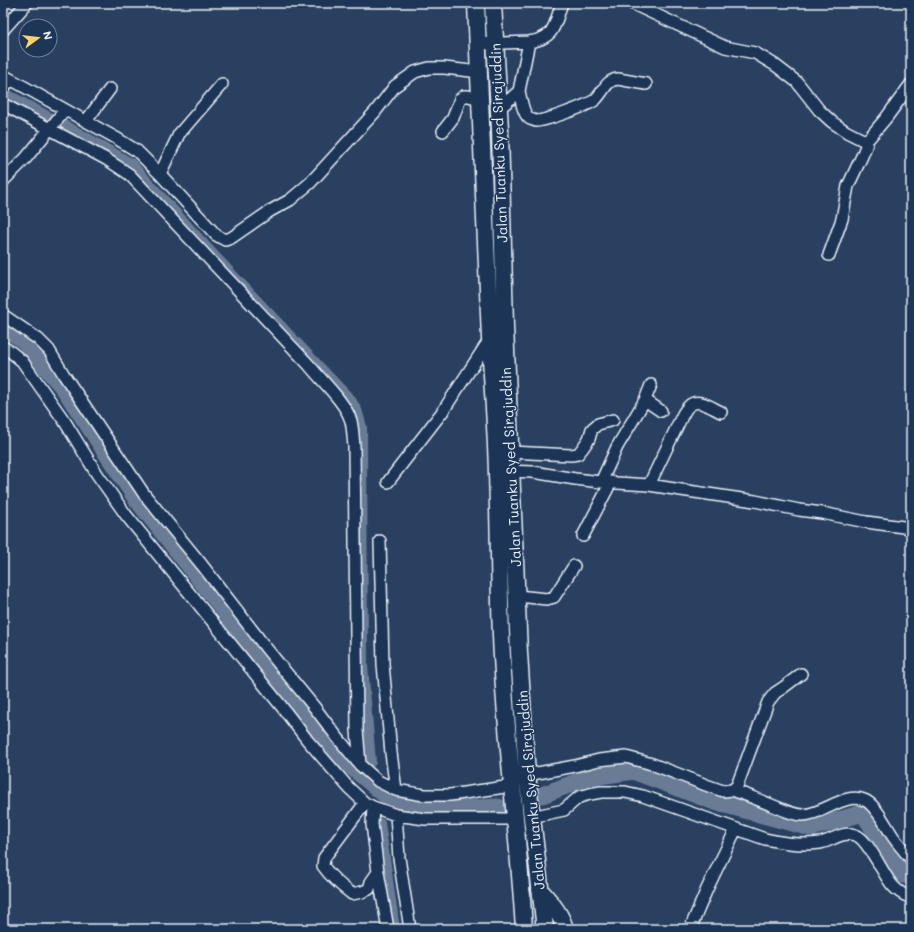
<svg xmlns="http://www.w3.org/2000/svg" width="914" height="932" font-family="Mali,sans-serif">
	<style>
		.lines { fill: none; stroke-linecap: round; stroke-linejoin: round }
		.canal { stroke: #6b7c95; stroke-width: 10 }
		.river { stroke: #6b7c95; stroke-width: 17 }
		.minor-casing { stroke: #e8f1f8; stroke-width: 14 }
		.highway-casing { stroke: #e8f1f8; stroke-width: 19 }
		.minor { stroke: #1d3557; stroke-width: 11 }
		.highway { stroke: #1d3557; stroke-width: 16 }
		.labels { text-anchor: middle; stroke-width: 3; stroke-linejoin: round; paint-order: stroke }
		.street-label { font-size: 14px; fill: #e8f1f8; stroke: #1d3557 }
	</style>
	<rect width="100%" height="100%" fill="#294061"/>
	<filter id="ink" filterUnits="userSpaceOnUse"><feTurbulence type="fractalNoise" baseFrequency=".025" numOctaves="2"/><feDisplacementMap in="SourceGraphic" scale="8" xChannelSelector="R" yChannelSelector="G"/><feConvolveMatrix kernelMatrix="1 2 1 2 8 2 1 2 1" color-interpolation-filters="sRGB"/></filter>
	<g filter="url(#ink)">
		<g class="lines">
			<path class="canal" d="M3 92 88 138 131 163 214 255 351 400 357 410 362 427 363 666 371 762
				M380 823 395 929"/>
			<path class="river" d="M3 327 24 341 65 390 137 500 224 610 303 713 342 759 391 800 468 808 498 807
				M542 795 587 778 633 771 715 802 811 828 863 813 903 875H911"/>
			<g class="minor-casing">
				<path id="minor" d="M631 3 725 47 755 53 775 65 797 82 819 110 832 122 847 132 863 140 868 139 870 137 886 118 911 84
					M3 30 27 3
					M529 42C556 38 554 25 562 3
					M478 44 529 42 519 91 499 109
					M3 75 116 138 137 151 160 174 216 235 225 240 231 238 270 211 290 200 310 183 375 112 395 86 415 72 429 68H444L480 72
					M3 89 10 79
					M519 91C521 99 523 115 530 119 531 119 535 121 536 121 545 121 590 105 596 99 604 91 606 80 618 79L646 84
					M3 104 106 159 129 174 309 365C321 380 346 403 351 421 353 429 353 438 354 446L357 730 360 765
					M86 121 110 89
					M443 131 453 118 460 99 464 96H468L481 99
					M160 174 179 134 222 84
					M3 181 26 158 65 110
					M829 255 842 219 848 186 862 156 866 146 868 139
					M3 315 38 339 49 350 64 375 144 494 202 565 266 648 315 708 337 737 360 765 378 781 396 790 424 795H450L512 786
					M3 347 11 352 22 361 65 422 97 474 126 515 282 707 308 741 349 788 365 803 373 807 396 815 425 819H515
					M645 400 661 411
					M510 452 571 455 578 454 582 449 589 439 592 429 598 424 613 420
					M504 471 533 472 575 479 601 482 649 485 681 490 755 501 799 510 822 513 866 522 911 528
					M388 482 443 411 490 339
					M601 482 617 447 645 400 651 385
					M649 485 683 414C685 411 686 408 689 406 698 397 712 408 721 412
					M583 536 611 482
					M380 541 383 664 391 753 396 790
					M517 596 547 599 554 597 574 566
					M527 775 575 766 599 760 626 757 652 764 706 785 723 791 732 790 737 786 768 702 775 693 784 687 801 674
					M732 790C744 794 757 799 769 804 780 808 791 815 803 815 824 814 845 792 864 800 876 804 886 827 894 838 899 845 905 852 911 859
					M365 803 324 858 323 866C331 877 341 886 352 894L362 892 369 889 371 882 378 872 372 824 373 807
					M396 815 399 858 410 929
					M531 817 564 810 579 797 590 794 601 792H625L643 796 765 839C783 843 801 846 820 843 832 841 842 831 855 835 868 838 883 875 893 886 898 892 904 895 911 898
					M378 872 388 929
					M690 929 707 889 736 829"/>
			</g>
			<g class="highway-casing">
				<path id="highway" d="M476 3C481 115 485 227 490 338 492 383 496 428 497 473 499 528 499 582 501 636 505 734 518 831 524 929
					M493 3 500 130 505 326 519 653 527 775 545 929
					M540 890C550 902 561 913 565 929"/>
			</g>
			<use href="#minor" class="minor"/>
			<use href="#highway" class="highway"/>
		</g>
	</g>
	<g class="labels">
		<g class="street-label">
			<text transform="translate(499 143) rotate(-92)" y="5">Jalan Tuanku Syed Sirajuddin</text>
			<text transform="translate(511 467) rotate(-93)" y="5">Jalan Tuanku Syed Sirajuddin</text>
			<text transform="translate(531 790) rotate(-95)" y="5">Jalan Tuanku Syed Sirajuddin</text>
		</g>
	</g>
	<rect width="914" height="932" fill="none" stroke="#1d3557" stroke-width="16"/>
	<rect x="8" y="8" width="898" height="916" fill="none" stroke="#e8f1f8" stroke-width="1.5" filter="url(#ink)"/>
	<g transform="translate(38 38) rotate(75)"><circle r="19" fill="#1d3557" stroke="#6e8097"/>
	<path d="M0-3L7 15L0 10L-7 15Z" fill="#ffd166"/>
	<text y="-6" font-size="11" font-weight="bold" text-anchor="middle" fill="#e8f1f8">N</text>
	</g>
</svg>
